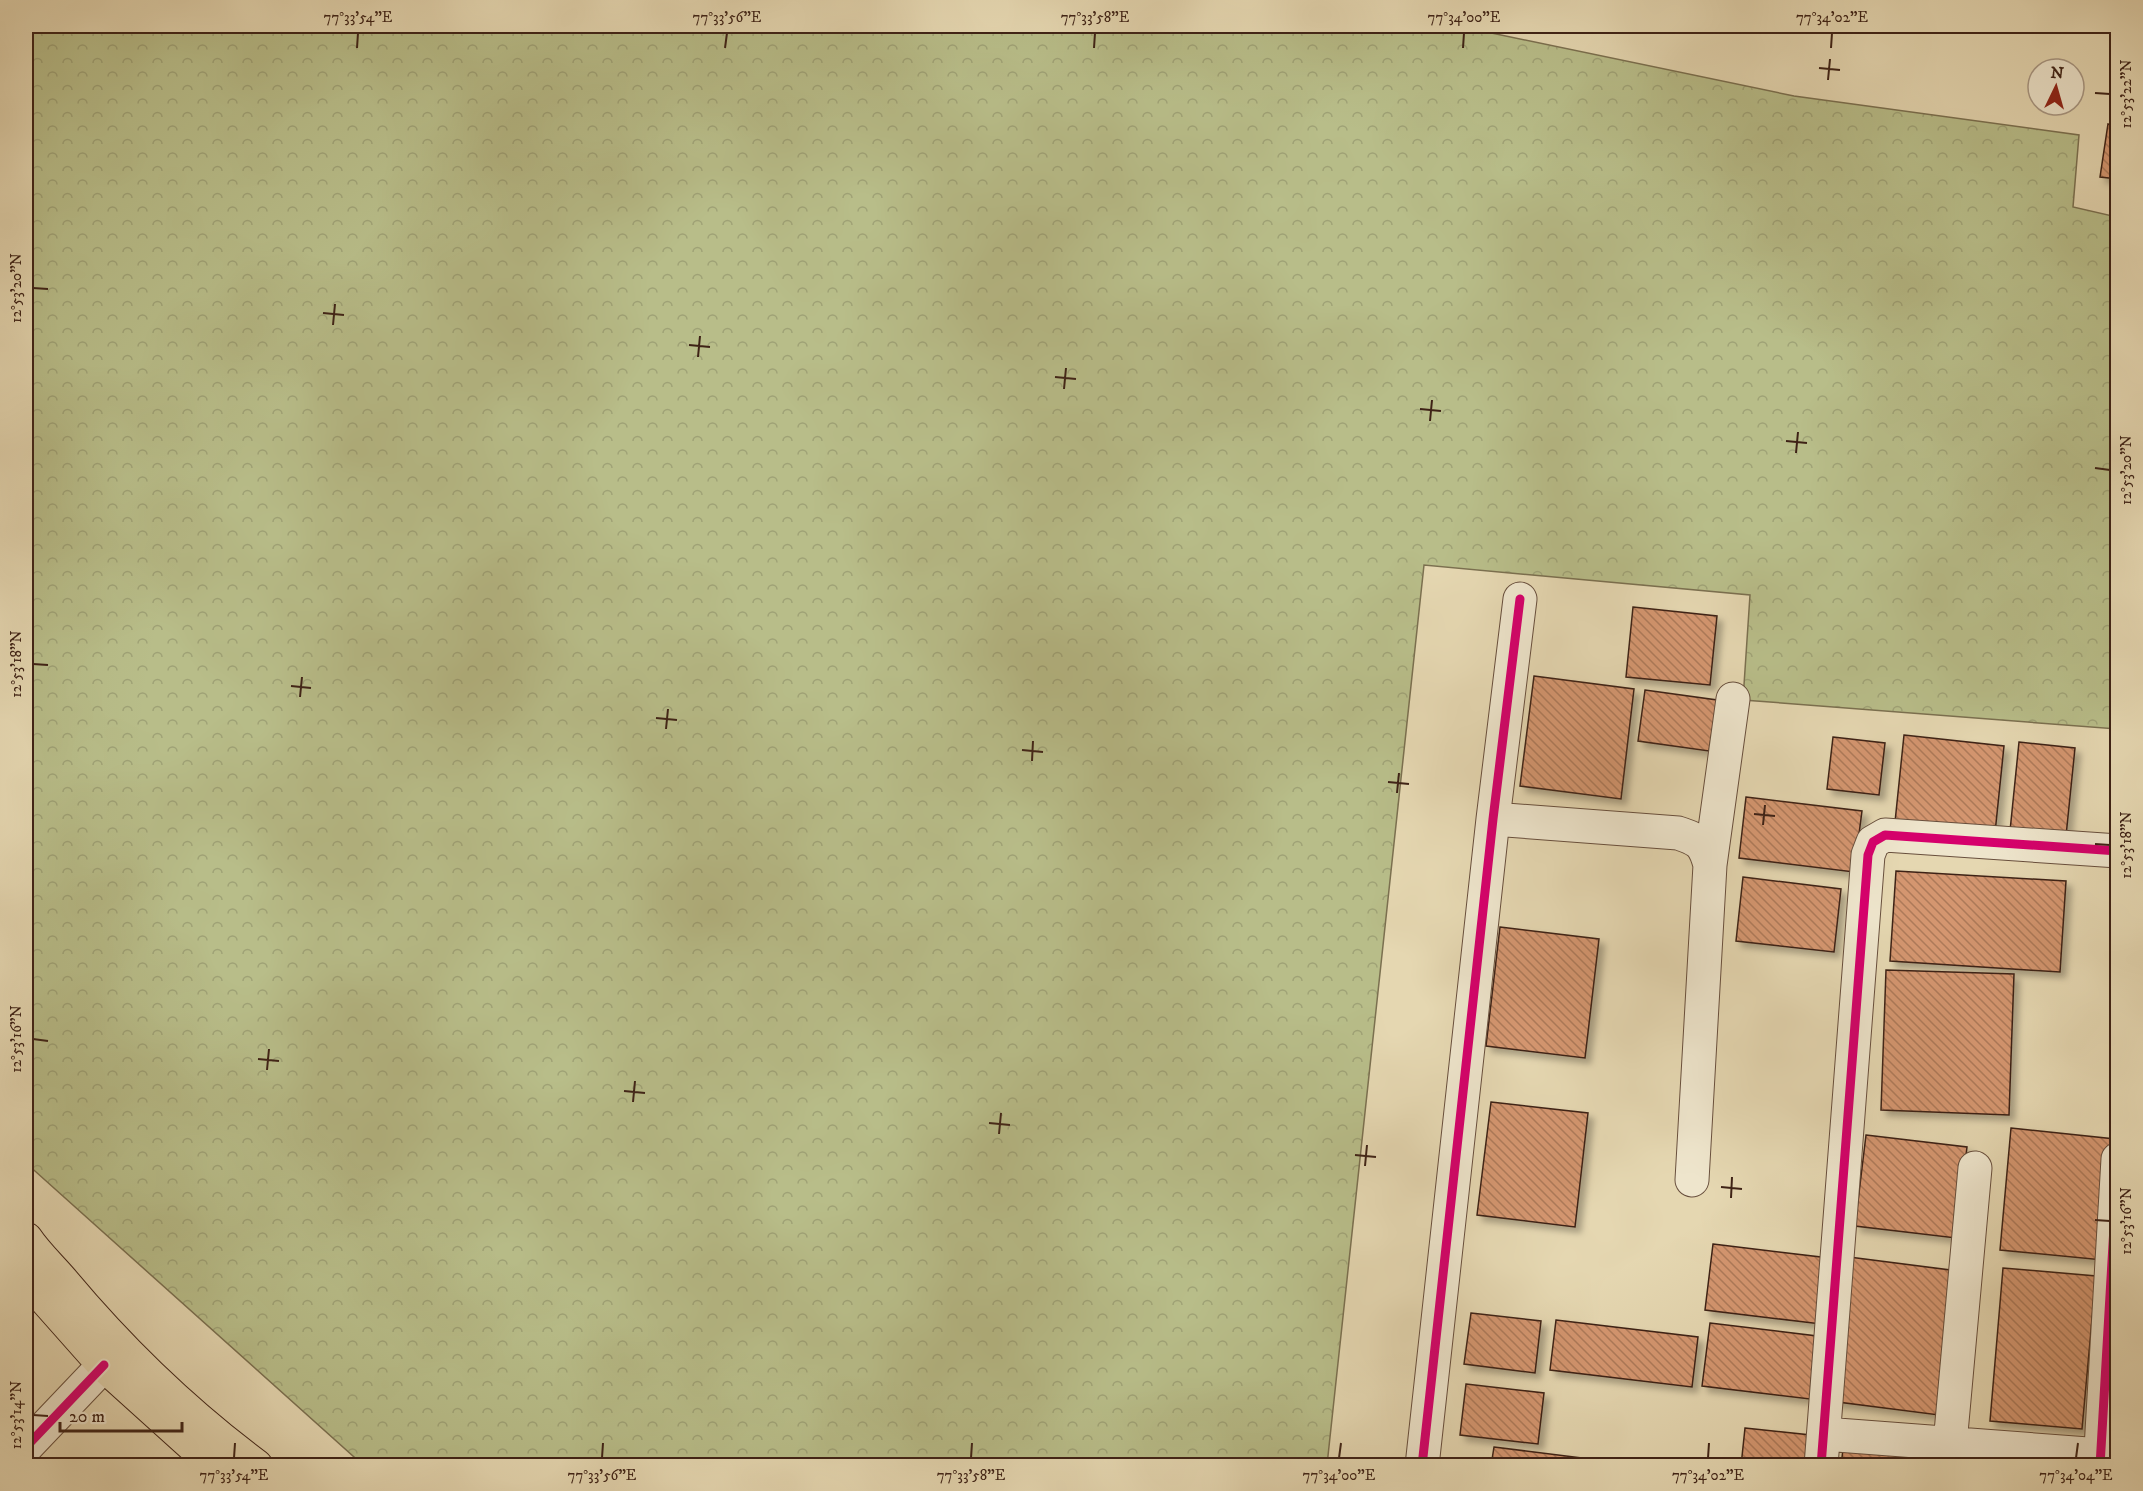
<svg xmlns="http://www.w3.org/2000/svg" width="2143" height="1491" font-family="'IM FELL DW Pica',serif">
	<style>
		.forest { fill: url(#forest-crowns); stroke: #7b7050; stroke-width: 1.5 }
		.building { fill: url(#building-back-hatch); stroke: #3e2216; stroke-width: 1.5; filter: url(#shadow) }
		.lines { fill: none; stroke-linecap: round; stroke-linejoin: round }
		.minor-casing { stroke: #684f3d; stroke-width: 35 }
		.major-casing { stroke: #3e2216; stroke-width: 35 }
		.minor { stroke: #eee5cc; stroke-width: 33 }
		.major { stroke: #e5d7b1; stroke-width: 33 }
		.cycleway-casing { stroke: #eee5cc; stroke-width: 13 }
		.cycleway { stroke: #d6006c; stroke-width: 9 }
		.ticks { fill: none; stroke: #3e2216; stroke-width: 2 }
		.neatline { fill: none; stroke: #3e2216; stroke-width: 2 }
		.ticks-label { font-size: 15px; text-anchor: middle; fill: #3e2216 }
	</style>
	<defs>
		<pattern id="forest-crowns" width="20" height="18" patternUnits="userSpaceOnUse" patternTransform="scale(1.5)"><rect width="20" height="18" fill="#b8bd89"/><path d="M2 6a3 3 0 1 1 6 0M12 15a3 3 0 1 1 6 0" fill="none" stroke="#9fa276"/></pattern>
		<pattern id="building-back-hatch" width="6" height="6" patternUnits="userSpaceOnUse" patternTransform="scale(1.5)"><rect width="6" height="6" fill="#d4966f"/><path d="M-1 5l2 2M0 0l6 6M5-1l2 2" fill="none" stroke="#ad7a5a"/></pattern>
		<filter id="shadow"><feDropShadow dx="5.5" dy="5.5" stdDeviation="3" flood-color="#0004"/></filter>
	</defs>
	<rect width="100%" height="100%" fill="#e5d7b1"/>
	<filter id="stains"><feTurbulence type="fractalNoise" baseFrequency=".00333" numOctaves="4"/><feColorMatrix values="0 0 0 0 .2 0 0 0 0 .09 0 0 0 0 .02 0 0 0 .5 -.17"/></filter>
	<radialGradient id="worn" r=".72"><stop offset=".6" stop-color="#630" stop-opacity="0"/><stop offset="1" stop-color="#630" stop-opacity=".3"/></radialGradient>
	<path class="forest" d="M26 26H1458L1794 96 2079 135 2073 207 2117 217V729L1743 700 1750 595 1424 565 1327 1465H363L26 1163Z"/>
	<path class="building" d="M2108 124 2118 126V179L2100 177Z
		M1633 607 1717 616 1710 685 1626 677Z
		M1534 676 1634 689 1621 799 1520 786Z
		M1645 690 1717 700 1709 751 1638 741Z
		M1904 735 2004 746 1995 833 1895 822Z
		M1833 737 1885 743 1879 795 1827 789Z
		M2019 742 2075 748 2066 836 2010 831Z
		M1746 797 1862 811 1854 872 1739 858Z
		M1896 871 2066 881 2060 972 1890 961Z
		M1743 877 1841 889 1834 952 1736 941Z
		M1500 927 1599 939 1585 1058 1486 1046Z
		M1886 970 2014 974 2009 1115 1881 1110Z
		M1491 1102 1588 1113 1575 1227 1477 1215Z
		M2011 1128 2115 1139 2103 1260 2000 1250Z
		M1866 1135 1967 1147 1956 1238 1855 1226Z
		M1713 1244 1829 1258 1821 1324 1705 1310Z
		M1849 1257 1958 1271 1939 1415 1830 1401Z
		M2003 1268 2096 1276 2082 1429 1990 1421Z
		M1471 1313 1541 1321 1535 1373 1464 1364Z
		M1556 1320 1698 1337 1692 1387 1550 1370Z
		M1710 1323 1817 1336 1810 1399 1702 1386Z
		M1466 1384 1544 1393 1538 1444 1460 1435Z
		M1745 1428 1820 1436 1816 1466H1741Z
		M1844 1441 1900 1448 1897 1466H1841Z
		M1494 1447 1646 1466H1491Z"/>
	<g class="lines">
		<g class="minor-casing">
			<path id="minor" d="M1493 819 1678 833C1699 840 1704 843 1710 865L1692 1180
				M1710 865 1733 699
				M1824 1434 2101 1455
				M26 1447 104 1365
				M1422 1466 1493 819 1520 599
				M1821 1466 1868 855 1873 842 1885 835 2118 851
				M1948 1466 1975 1168
				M2100 1466 2118 1159"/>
		</g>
		<g class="major-casing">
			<path id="major" d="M26 1239C36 1254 50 1267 62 1281 118 1348 185 1413 256 1466
				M26 1277 104 1365 206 1457 218 1466"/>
		</g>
		<use href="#minor" class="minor"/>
		<use href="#major" class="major"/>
		<g class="cycleway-casing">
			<path id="cycleway" d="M26 1447 104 1365
				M1422 1466 1493 819 1520 599
				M1821 1466 1868 855 1873 842 1885 835 2118 851
				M2100 1466 2118 1159"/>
		</g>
		<use href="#cycleway" class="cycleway"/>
	</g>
	<path class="ticks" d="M357 48 358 33M725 48 727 33M1094 48 1095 33M1463 48 1464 33M1831 48 1832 33M1819 68 1840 70M1828 80 1830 59M2095 93 2110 94M33 288 48 289M323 313 344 315M333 325 335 304M689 345 710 347M698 357 700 336M1055 377 1076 379M1064 389 1066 368M1420 409 1441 411M1430 421 1432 400M1786 441 1807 443M1796 453 1798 432M2095 468 2110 470M33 664 48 665M291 686 311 688M300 697 302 677M656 718 677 720M666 729 668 709M1022 750 1043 752M1032 761 1033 741M1388 782 1409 784M1397 793 1399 773M1754 814 1775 816M1763 825 1765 805M2095 844 2110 845M33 1039 48 1041M258 1059 279 1061M267 1070 269 1049M624 1091 645 1093M633 1102 635 1081M989 1123 1010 1125M999 1134 1001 1113M1355 1155 1376 1157M1365 1166 1367 1145M1721 1187 1742 1189M1731 1198 1732 1177M2095 1220 2110 1221M33 1415 48 1416M234 1458 235 1443M602 1458 603 1443M971 1458 972 1443M1339 1458 1341 1443M1708 1458 1709 1443M2076 1458 2078 1443"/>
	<rect width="2143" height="1491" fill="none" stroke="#e5d7b1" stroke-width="66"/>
	<g transform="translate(2056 87) rotate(5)"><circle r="28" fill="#eee5cc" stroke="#a89783" stroke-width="1.5"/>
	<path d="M0-4.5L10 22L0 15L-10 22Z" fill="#8f2418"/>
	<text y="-9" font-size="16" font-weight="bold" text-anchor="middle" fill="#3e2216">N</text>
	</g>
	<path d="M60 1422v9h122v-9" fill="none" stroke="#3e2216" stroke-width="3"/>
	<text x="69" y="1422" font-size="18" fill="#3e2216" stroke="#eee5cc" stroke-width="4.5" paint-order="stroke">20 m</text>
	<rect x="33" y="33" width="2077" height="1425" class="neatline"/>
	<g class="ticks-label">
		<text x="358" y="22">77°33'54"E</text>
		<text x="727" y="22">77°33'56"E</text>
		<text x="1095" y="22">77°33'58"E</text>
		<text x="1464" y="22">77°34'00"E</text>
		<text x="1832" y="22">77°34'02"E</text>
		<text transform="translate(2126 94) rotate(-90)" y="5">12°53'22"N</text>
		<text transform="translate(16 288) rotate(-90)" y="5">12°53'20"N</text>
		<text transform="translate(2126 470) rotate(-90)" y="5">12°53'20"N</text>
		<text transform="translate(16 664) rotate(-90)" y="5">12°53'18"N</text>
		<text transform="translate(2126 845) rotate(-90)" y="5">12°53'18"N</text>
		<text transform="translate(16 1039) rotate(-90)" y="5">12°53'16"N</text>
		<text transform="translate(2126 1221) rotate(-90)" y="5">12°53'16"N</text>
		<text transform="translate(16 1415) rotate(-90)" y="5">12°53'14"N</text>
		<text x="234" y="1480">77°33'54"E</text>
		<text x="602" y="1480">77°33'56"E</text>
		<text x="971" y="1480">77°33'58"E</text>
		<text x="1339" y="1480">77°34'00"E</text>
		<text x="1708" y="1480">77°34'02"E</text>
		<text x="2076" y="1480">77°34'04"E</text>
	</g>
	<rect width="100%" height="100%" filter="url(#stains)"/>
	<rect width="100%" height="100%" fill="url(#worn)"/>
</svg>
